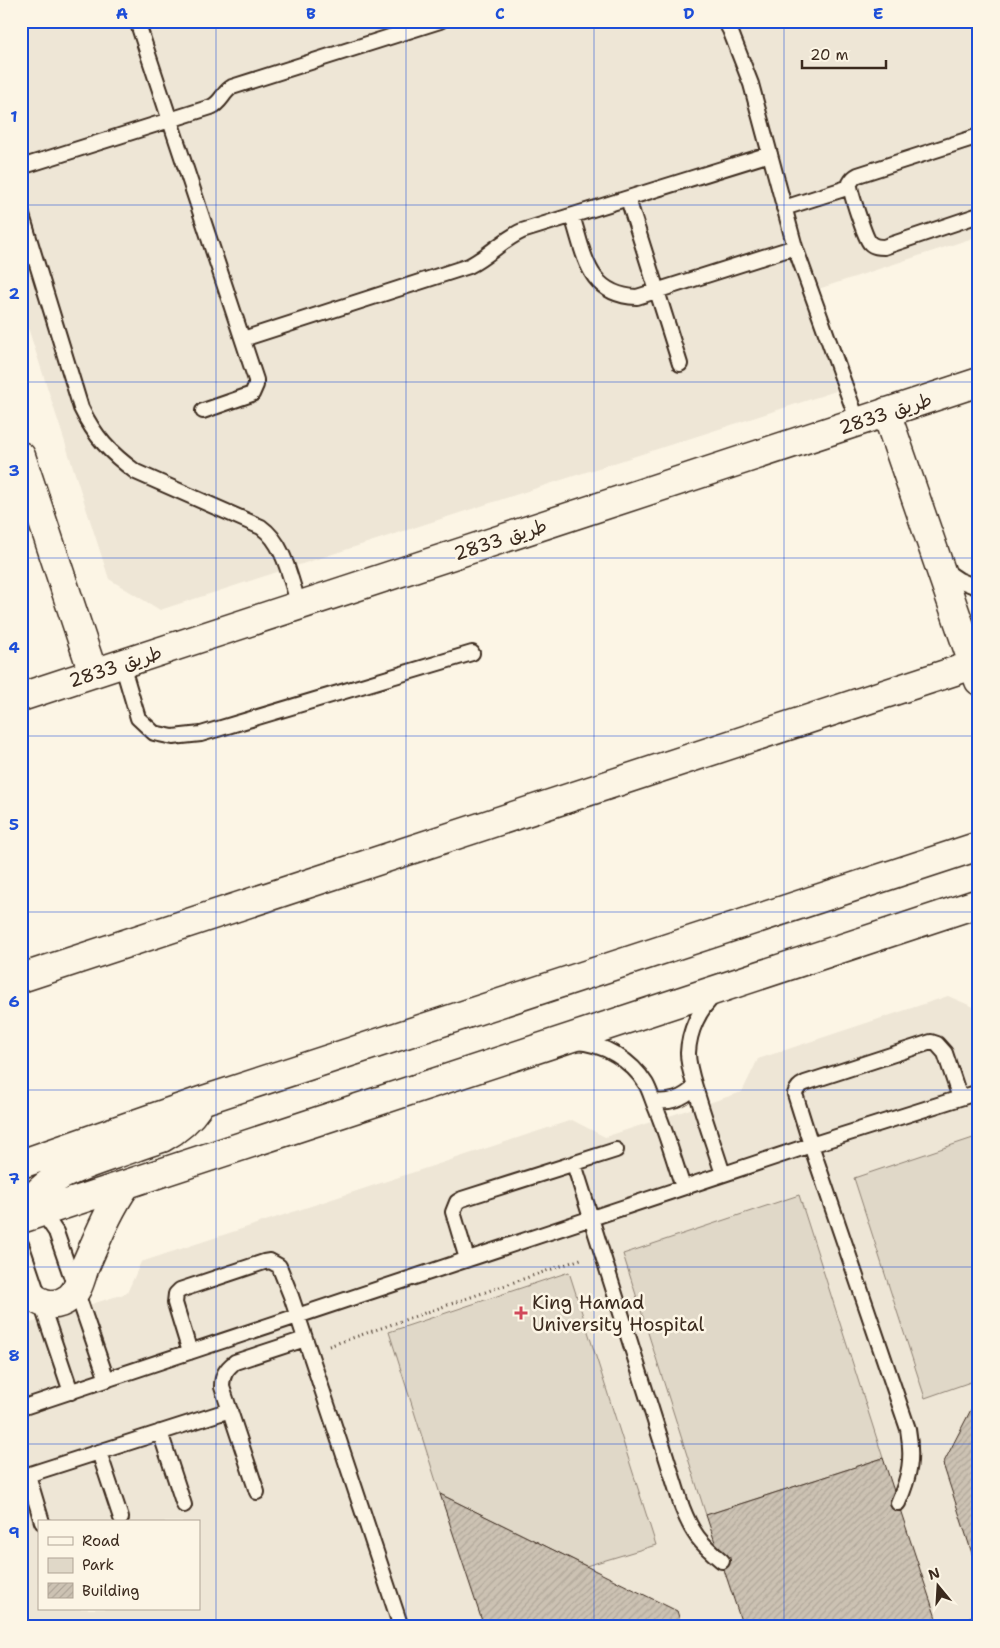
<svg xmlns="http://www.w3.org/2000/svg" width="1000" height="1648" font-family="'Shantell Sans','Playpen Sans Arabic',sans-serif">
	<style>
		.built { fill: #eee6d6; fill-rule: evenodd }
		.green { fill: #e0d8c8; stroke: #8e8173 }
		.building { fill: url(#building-hatch); stroke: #3b2a1e }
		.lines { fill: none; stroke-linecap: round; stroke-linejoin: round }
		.service-casing { stroke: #3b2a1e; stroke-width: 18 }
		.minor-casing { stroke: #3b2a1e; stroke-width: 31 }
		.tertiary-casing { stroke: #3b2a1e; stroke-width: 31 }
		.path { stroke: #3b2a1e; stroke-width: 3; stroke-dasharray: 1 4; stroke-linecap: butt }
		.service { stroke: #fcf5e5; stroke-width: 14 }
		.minor { stroke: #fcf5e5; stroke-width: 28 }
		.tertiary { stroke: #fcf5e5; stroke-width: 28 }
		.grid { fill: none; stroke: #1d4ed8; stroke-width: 1; stroke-opacity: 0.55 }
		.poi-dot { fill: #d1495b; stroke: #fcf5e5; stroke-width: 2 }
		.labels { text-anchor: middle; stroke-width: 5; stroke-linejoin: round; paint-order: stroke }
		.street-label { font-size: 19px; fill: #3b2a1e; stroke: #fcf5e5 }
		.poi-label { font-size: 19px; fill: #3b2a1e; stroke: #fcf5e5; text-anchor: start }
		.neatline { fill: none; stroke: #1d4ed8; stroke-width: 2 }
		.grid-label { font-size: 16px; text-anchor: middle; font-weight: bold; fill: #1d4ed8 }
	</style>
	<defs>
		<pattern id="building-hatch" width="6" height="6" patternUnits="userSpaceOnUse" patternTransform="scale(1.25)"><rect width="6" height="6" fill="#ccc2b3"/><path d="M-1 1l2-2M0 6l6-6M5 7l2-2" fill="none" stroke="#b0a79a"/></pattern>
	</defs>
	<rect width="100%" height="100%" fill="#fcf5e5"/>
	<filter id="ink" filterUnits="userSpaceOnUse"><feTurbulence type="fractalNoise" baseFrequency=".02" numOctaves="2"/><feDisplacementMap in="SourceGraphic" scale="10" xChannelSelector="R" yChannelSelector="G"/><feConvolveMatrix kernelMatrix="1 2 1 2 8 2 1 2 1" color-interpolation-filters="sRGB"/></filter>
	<g filter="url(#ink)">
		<path class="built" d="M21 21H979V236L806 293 836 391 160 610 109 579 21 306Z
			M948 996 976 1008H979V1627H21V1326L127 1293 141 1262 572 1120 605 1137 742 1092 758 1059ZM39 1522H199V1609H39Z"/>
		<path class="green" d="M979 1136V1379L925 1398 854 1178Z
			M799 1195 883 1458 706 1515 623 1254Z
			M569 1272 656 1545 586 1566 440 1494 389 1332Z"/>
		<path class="building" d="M979 1394V1575L943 1464Z
			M883 1458 939 1627H743L706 1515Z
			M440 1494 677 1611 682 1627H484Z
			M979 1614V1627H940Z"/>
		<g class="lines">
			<g class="service-casing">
				<path id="service" d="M137 21 256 380V385L252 394 203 411
					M725 21 730 30 751 84 795 247 858 422
					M979 136 858 175C854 177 852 179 850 183 849 189 865 238 870 243 874 247 879 247 884 247L979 215
					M21 167 211 107C221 103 223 92 232 87L440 21
					M628 199 680 364
					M784 208 850 187
					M21 212 81 408C95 437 110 453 136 472L261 527C285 544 290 579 299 605
					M572 216C585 255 587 295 637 297L795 247
					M243 339 469 266C489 256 502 240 522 231L770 154
					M944 570 959 580 979 588
					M122 664 138 718 154 733 173 737 201 734 472 653
					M715 995C699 1009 689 1031 688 1053 688 1068 694 1083 698 1097 706 1123 715 1149 723 1174
					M575 1042C604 1043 632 1061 646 1084 650 1091 652 1099 655 1106 666 1132 674 1160 683 1187
					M653 1101C671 1103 682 1099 695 1087
					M574 1164 682 1507C692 1533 700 1543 722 1561
					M43 1213 56 1232 107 1380
					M21 1244 71 1392
					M467 1259 453 1212 457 1202 462 1199 616 1150
					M190 1352 175 1303 176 1294 180 1290 264 1262 270 1261 279 1266 291 1296 401 1627
					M21 1408 811 1145 979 1092
					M160 1432 184 1505
					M99 1452 121 1518
					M28 1475 42 1522
					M21 1477 230 1410
					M257 1492 222 1387C222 1375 226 1369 235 1362L305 1339
					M898 1503C910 1476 913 1458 908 1429L811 1145 795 1094C797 1088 799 1086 805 1083L931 1042 937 1044 945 1053 960 1098"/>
			</g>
			<g class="minor-casing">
				<path id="minor" d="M886 412 979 681
					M21 456 93 673
					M21 697 979 382
					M21 978 973 665"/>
			</g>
			<g class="tertiary-casing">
				<path id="tertiary" d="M21 1164 201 1101 979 846
					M21 1217C37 1181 72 1169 107 1157 125 1151 143 1144 162 1138 177 1130 189 1120 199 1105
					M21 1219 979 903
					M21 1289C36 1300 51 1312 69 1298 80 1290 81 1275 86 1264 98 1237 109 1209 126 1185"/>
			</g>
			<path class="path" d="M329 1346 581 1259"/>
			<use href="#service" class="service"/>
			<use href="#minor" class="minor"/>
			<use href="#tertiary" class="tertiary"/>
		</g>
	</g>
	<path class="grid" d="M216 21V1627M406 21V1627M594 21V1627M784 21V1627M21 205H979M21 382H979M21 558H979M21 736H979M21 912H979M21 1090H979M21 1267H979M21 1444H979"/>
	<path class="poi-dot" d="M518.5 1305.5h5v5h5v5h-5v5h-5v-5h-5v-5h5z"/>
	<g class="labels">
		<g class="street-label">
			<text transform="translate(885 413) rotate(-18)" y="7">طريق 2833</text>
			<text transform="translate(500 539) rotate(-18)" y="7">طريق 2833</text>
			<text transform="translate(115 666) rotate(-18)" y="7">طريق 2833</text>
		</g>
		<g class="poi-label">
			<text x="532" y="1309">King Hamad<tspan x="532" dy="22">University Hospital</tspan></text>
		</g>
	</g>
	<rect width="1000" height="1648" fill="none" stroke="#fcf5e5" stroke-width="55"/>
	<rect x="38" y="1520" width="162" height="90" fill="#fcf5e5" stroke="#afa495"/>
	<rect x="48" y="1537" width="25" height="8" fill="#fcf5e5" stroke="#afa495"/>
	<text x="82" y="1546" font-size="15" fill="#3b2a1e">Road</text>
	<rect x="48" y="1558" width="25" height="15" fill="#e0d8c8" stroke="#afa495"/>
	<text x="82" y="1570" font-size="15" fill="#3b2a1e">Park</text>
	<rect x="48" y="1583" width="25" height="15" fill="url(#building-hatch)" stroke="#afa495"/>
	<text x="82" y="1596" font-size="15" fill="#3b2a1e">Building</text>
	<g transform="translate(938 1586) rotate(342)" stroke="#fcf5e5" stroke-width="4" paint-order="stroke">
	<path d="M0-4L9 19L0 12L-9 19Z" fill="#3b2a1e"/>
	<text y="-8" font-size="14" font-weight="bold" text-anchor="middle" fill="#3b2a1e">N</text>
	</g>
	<path d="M802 60v8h84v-8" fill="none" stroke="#3b2a1e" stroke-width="2.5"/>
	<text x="810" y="60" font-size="15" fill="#3b2a1e" stroke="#fcf5e5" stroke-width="4" paint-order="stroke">20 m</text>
	<rect x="28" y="28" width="944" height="1592" class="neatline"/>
	<g class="grid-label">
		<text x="122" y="19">A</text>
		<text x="311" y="19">B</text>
		<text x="500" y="19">C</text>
		<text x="689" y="19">D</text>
		<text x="878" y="19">E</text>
		<text x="14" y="122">1</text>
		<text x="14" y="299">2</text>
		<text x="14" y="476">3</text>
		<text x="14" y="653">4</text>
		<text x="14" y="830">5</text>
		<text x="14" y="1007">6</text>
		<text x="14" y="1184">7</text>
		<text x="14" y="1361">8</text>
		<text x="14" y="1538">9</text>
	</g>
</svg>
